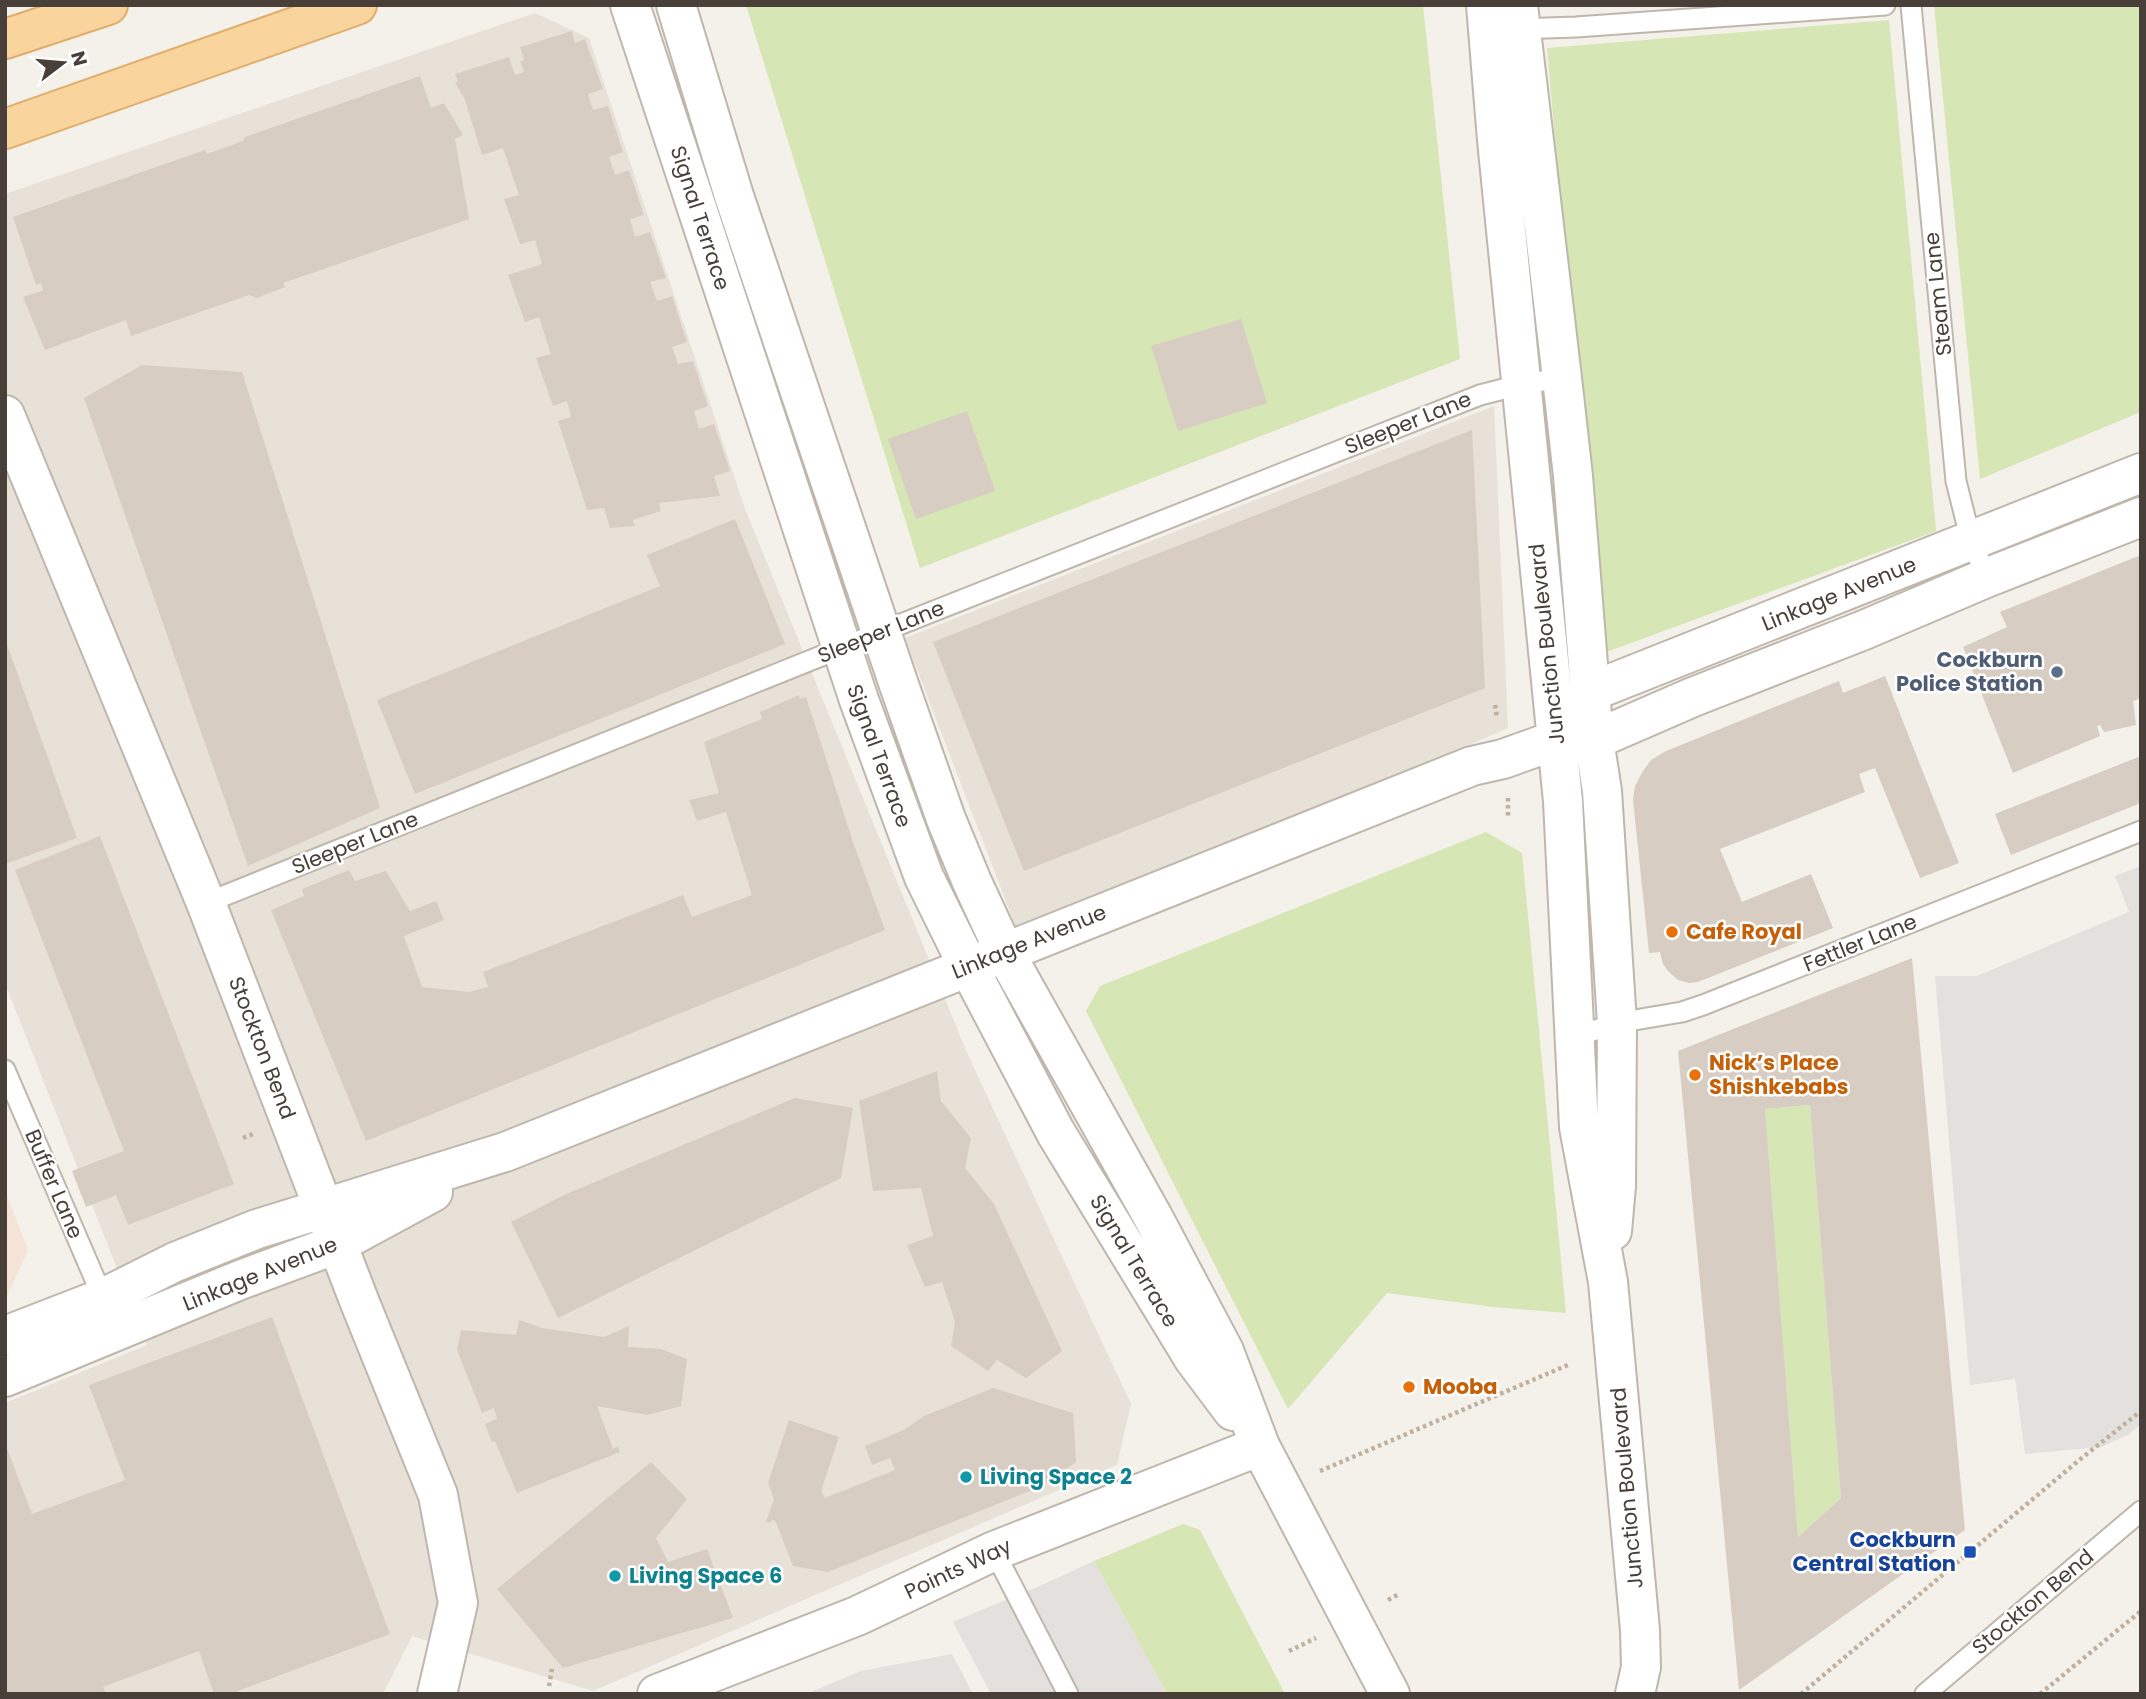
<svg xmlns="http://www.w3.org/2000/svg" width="2146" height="1699" font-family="Poppins,sans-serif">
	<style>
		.residential { fill: #e8e1d8 }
		.commercial { fill: #f5e4d6 }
		.green { fill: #d6e6b4 }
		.parking { fill: #e3e0de }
		.building { fill: #d8cdc2; fill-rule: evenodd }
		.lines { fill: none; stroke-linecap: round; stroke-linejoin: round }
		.lane-casing { stroke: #bfb6ac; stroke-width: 23 }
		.street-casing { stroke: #bfb6ac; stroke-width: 42 }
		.primary-casing { stroke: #dfae6c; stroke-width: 42 }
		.path { stroke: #c1b09e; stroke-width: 4.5; stroke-dasharray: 3.5 3.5; stroke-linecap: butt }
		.lane { stroke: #fff; stroke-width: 19 }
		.street { stroke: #fff; stroke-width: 38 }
		.primary { stroke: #fad49d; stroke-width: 38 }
		.service-dot { fill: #5c6f8a; stroke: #fff; stroke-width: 2.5 }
		.food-dot { fill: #e8710a; stroke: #fff; stroke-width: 2.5 }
		.culture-dot { fill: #0f9aa8; stroke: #fff; stroke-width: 2.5 }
		.transit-dot { fill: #1a4fb4; stroke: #fff; stroke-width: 2.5 }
		.labels { text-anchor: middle; stroke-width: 5; stroke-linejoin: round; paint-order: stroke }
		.street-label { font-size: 21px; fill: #484038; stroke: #fff }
		.service-label { font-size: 21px; font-weight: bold; fill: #4e5e75; stroke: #fff; text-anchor: end }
		.food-label { font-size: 21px; font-weight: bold; fill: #c56008; stroke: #fff; text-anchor: start }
		.culture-label { font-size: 21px; font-weight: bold; fill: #0d838f; stroke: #fff; text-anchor: start }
		.transit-label { font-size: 21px; font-weight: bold; fill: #164399; stroke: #fff; text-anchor: end }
	</style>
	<rect width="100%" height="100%" fill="#f4f0ea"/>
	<path class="residential" d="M535 13 589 38 745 509 967 1053 1131 1404 1117 1465 593 1691 412 1636 383 1694H5V1403L147 1345 5 983V194Z
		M1494 406 1508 728 1020 938 905 638Z"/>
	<path class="commercial" d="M5 1191 28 1250 8 1294 5 1295Z"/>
	<path class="green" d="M746 5H1423L1460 359 920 568Z
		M1934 5H2141V412L1980 479Z
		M1889 20 1936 531 1601 654 1547 48Z
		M1486 832 1522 853 1566 1313 1494 1307 1387 1293 1288 1409 1086 1011 1100 986Z
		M1810 1105 1841 1498 1798 1537 1765 1109Z
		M1183 1524 1200 1530 1285 1694H1167L1094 1561Z"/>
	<path class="parking" d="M2141 866V1424L2128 1435 2101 1447 2025 1454 2015 1379 1970 1385 1935 976H1977L2129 912 2115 876Z
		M1094 1561 1167 1694H991L953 1622 1051 1581Z
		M952 1654 973 1694H806L861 1671Z"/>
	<path class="building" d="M572 31 575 43 585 39 603 89 588 94 593 110 608 106 623 152 609 157 615 175 629 170 644 215 630 219 635 237 650 232 666 278 650 282 657 301 672 296 687 342 672 347 678 364 693 361 708 406 694 411 699 429 714 424 730 471 714 476 720 496 659 503 661 511 633 520 635 526 610 528 604 508 587 510 558 421 571 417 567 401 553 406 536 358 551 354 539 317 525 322 508 275 542 264 535 240 520 244 504 199 519 195 503 148 482 155 465 100 455 82H458L455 74 509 57 515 75 524 72 520 61 524 60 520 47Z
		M420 76 431 108 444 103 463 135 455 139 469 219 283 283 285 287 257 298 249 295 131 336 126 320 45 350 23 297 43 291 41 283 36 285 13 217 205 150 207 154 243 141 245 137Z
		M1241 319 1267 403 1178 431 1151 346Z
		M142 365 242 372 380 808 248 866 84 398Z
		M967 411 995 491 916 519 888 439Z
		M1472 430 1485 688 1024 871 933 642Z
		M735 519 785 644 415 794 377 700 660 586 647 555Z
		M2141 555V698L2133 701 2136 725 2104 732 2100 725 2097 726 2100 736 2013 773 1963 647 2007 627 2000 612Z
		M5 639 77 838 5 864Z
		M1885 676 1959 863 1920 878 1875 768 1859 774 1865 792 1720 849 1742 902 1811 874 1833 928 1698 982 1689 983 1678 980 1669 972 1663 964 1660 952 1649 953 1633 800 1635 786 1643 771 1651 760 1666 751 1839 681 1843 693Z
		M799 695 800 699 806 697 853 842 885 930 366 1141 271 910 304 896 302 889 349 870 355 881 386 871 410 911 436 901 444 920 404 936 422 987 469 992 488 987 483 972 683 895 692 917 752 895 726 812 697 821 689 800 719 793 704 742 762 719 760 712Z
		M2141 756V803L2011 855 1995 814Z
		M100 836 234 1184 128 1225 116 1195 86 1207 72 1171 124 1151 15 870Z
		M1912 958 1965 1530 1739 1690 1678 1051ZM1810 1105 1841 1498 1798 1537 1765 1109Z
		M937 1071 941 1101 971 1138 965 1168 994 1204 1062 1351 1026 1378 997 1360 988 1371 951 1346 955 1322 942 1282 925 1287 907 1245 933 1236 921 1188 873 1191 859 1101Z
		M795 1098 853 1108 841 1178 558 1318 511 1222 564 1195Z
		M272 1317 390 1634 230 1694H214L199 1651 103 1687 106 1694H5V1443L32 1514 125 1480 89 1385Z
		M519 1320 542 1328 604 1337 629 1326 628 1347 661 1349 687 1359 681 1406 647 1415 597 1406 613 1449 618 1446 620 1452 517 1493 495 1441 492 1442 485 1424 497 1419 494 1408 482 1413 457 1350 461 1330 516 1335Z
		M993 1388 1073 1413 1076 1462 1035 1489 828 1572 793 1566 776 1522 773 1520 769 1523 766 1522 774 1499 768 1483 789 1420 839 1437 821 1491 825 1498 895 1470 890 1458 872 1465 865 1446 904 1430 924 1416Z
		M651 1462 687 1499 656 1538 668 1562 707 1549 733 1618 563 1668 497 1589Z"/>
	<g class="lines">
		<g class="lane-casing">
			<path id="lane" d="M1911 5 1956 481 1968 529 1986 578
				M1514 29 1576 27 1885 5
				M206 903 881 632 1480 395 1523 384 1562 378
				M1574 1037 1617 1023 1682 1012 1703 1005 2141 831
				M5 1070 103 1298
				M994 1551 1068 1694
				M1925 1694 2141 1511"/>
		</g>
		<g class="street-casing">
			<path id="street" d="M630 5 859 700 924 877 968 966 1056 1133 1194 1359 1233 1411
				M676 5 734 196 899 685 946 819 972 882 1005 953 1153 1217 1224 1351 1260 1446 1390 1694
				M1486 5 1497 140 1563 801 1579 1127 1608 1282 1640 1630 1641 1667 1635 1694
				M1518 5 1562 378 1573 476 1594 740 1602 791 1617 1023 1616 1186 1612 1231
				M5 415 206 903 360 1303 438 1495 458 1603 437 1694
				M1576 712 1590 692 2141 473
				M5 1336 103 1298 175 1262 257 1229 505 1152 1472 766 1503 759 1556 740H1594L1693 697 1864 630 1986 578 2141 517
				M5 1377 240 1280 337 1244 433 1192
				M657 1694 857 1616 994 1551 1260 1446"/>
		</g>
		<g class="primary-casing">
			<path id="primary" d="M5 39 108 5
				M5 129 357 5"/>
		</g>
		<path class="path" d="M1495 705 1497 718
			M1508 798V816
			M243 1138 253 1134
			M1320 1471 1570 1364
			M1388 1600 1399 1594
			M1289 1651 1316 1638
			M549 1686 552 1669
			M1801 1694 2078 1461 2141 1411
			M2040 1694 2141 1611"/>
		<use href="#lane" class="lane"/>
		<use href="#street" class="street"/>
		<use href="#primary" class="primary"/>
	</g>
	<circle class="service-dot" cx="2057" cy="672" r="7"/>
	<g class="food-dot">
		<circle cx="1672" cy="932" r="7"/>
		<circle cx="1695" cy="1075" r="7"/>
		<circle cx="1409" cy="1387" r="7"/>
	</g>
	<g class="culture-dot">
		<circle cx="966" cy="1477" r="7"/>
		<circle cx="615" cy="1576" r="7"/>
	</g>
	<rect class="transit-dot" x="1963" y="1545" width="14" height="14" rx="3.5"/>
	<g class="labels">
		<g class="street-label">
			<text transform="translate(700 218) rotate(72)" y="7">Signal Terrace</text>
			<text transform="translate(1938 294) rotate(-96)" y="7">Steam Lane</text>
			<text transform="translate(1408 423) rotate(-22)" y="7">Sleeper Lane</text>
			<text transform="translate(1839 594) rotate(-22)" y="7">Linkage Avenue</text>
			<text transform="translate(881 632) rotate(-22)" y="7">Sleeper Lane</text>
			<text transform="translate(1547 644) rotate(-96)" y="7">Junction Boulevard</text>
			<text transform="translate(879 756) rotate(70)" y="7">Signal Terrace</text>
			<text transform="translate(355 843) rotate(-22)" y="7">Sleeper Lane</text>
			<text transform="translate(1029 942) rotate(-22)" y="7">Linkage Avenue</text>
			<text transform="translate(1860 943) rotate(-22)" y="7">Fettler Lane</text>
			<text transform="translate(262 1048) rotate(69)" y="7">Stockton Bend</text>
			<text transform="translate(54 1184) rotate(67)" y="7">Buffer Lane</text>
			<text transform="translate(1134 1261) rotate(59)" y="7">Signal Terrace</text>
			<text transform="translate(260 1274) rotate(-22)" y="7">Linkage Avenue</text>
			<text transform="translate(1627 1488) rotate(-95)" y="7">Junction Boulevard</text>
			<text transform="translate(958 1569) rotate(-25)" y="7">Points Way</text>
			<text transform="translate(2033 1602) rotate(-40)" y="7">Stockton Bend</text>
		</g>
		<g class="service-label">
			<text x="2043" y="667">Cockburn<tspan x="2043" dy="24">Police Station</tspan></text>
		</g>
		<g class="food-label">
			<text x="1686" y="939">Cafe Royal</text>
			<text x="1709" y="1070">Nick’s Place<tspan x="1709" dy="24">Shishkebabs</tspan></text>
			<text x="1423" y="1394">Mooba</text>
		</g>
		<g class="culture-label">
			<text x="980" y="1484">Living Space 2</text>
			<text x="629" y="1583">Living Space 6</text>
		</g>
		<g class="transit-label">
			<text x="1956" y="1547">Cockburn<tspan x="1956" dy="24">Central Station</tspan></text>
		</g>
	</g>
	<rect width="2146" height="1699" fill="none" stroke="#484038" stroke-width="14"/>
	<g transform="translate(63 63) rotate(74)" stroke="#ffffff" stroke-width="5" paint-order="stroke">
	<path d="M0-5L12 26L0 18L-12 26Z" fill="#484038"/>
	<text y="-10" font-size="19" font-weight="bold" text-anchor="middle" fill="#484038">N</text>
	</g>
</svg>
